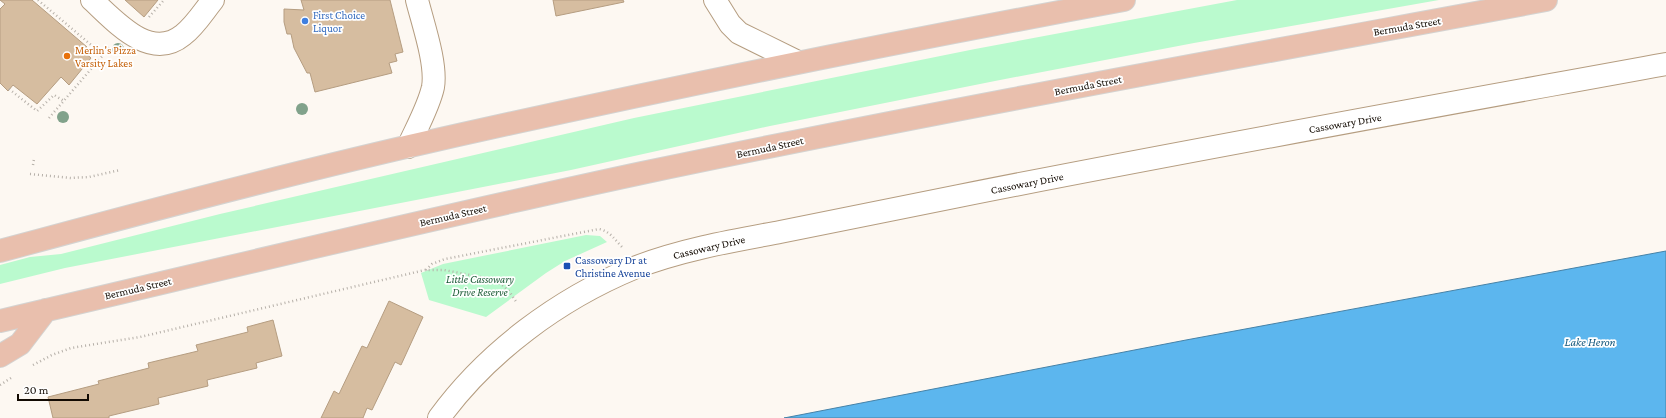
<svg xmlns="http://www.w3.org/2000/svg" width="1666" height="418" font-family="'Crimson Pro',serif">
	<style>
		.green { fill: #baface }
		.water { fill: #5cb6ee; stroke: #4682a7 }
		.building { fill: #d6bda0; stroke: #b59d81 }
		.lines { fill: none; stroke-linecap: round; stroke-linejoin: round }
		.minor-casing { stroke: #b59d80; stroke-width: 24 }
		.major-casing { stroke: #d4d3d1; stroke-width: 24 }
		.path { stroke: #b6b0a9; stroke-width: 2.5; stroke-dasharray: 1 3; stroke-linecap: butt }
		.minor { stroke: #fff; stroke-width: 22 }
		.major { stroke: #e9bfad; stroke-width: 22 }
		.tree { fill: #81a28b }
		.shop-dot { fill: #3f7fe0; stroke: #fff; stroke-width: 1.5 }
		.food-dot { fill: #e8710a; stroke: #fff; stroke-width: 1.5 }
		.transit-dot { fill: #1a4fb4; stroke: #fff; stroke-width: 1.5 }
		.labels { text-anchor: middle; stroke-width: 3.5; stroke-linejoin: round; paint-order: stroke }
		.shop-label { font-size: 11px; fill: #366cbe; stroke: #fff; text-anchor: start }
		.street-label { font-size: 11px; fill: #120a02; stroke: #fff }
		.food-label { font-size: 11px; fill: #c56008; stroke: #fff; text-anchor: start }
		.transit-label { font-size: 11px; fill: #164399; stroke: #fff; text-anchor: start }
		.park-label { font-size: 11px; font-style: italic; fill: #1b5b36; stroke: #fff }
		.water-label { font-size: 12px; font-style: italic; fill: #165a7f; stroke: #fff }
	</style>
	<rect width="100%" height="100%" fill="#fdf8f2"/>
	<path class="green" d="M1237 0H1439L1194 43 995 81 770 126 571 170 65 268 0 284V265L30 257 61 254 220 214 634 118 975 49Z
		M586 235 600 236 607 242 565 261 546 273 486 317 429 300 421 273 443 264Z"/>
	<path class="water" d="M1666 251V418H784L1186 340Z"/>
	<path class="building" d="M0 0H32L87 47 83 51 91 58 69 85 61 77 37 104 13 85 8 91 0 83V9L5 4Z
		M125 0H158L144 17Z
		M301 0H390L403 52 395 54 397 61 389 63 392 73 315 92 310 73H307L294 48 291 34H287L284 22V9L304 10Z
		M553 0H623L624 2 556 16Z
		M389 301 423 317 401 365 395 362 372 410 367 408 363 418H321L334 391 339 394 362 346 367 348Z
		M273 320 282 356 256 363 257 368 207 380 208 386 158 398 159 404 109 416V418H53L48 397 99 384 98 381 149 368 148 363 198 351 196 345 248 332 247 327Z"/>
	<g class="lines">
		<g class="minor-casing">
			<path id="minor" d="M92 0C115 21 150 62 183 35 195 26 204 11 213 0
				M715 0 730 24 739 33 798 62
				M408 147C416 129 429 106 433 87 437 64 423 24 417 0
				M439 418C487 352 559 299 634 268 680 250 731 241 780 232 840 220 899 208 959 196 1194 149 1430 107 1666 64"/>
		</g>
		<g class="major-casing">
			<path id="major" d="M0 251C136 214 272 178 410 146 647 92 885 44 1124 0
				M0 321C214 271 427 219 642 173 942 110 1244 56 1546 0
				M0 356 20 344 46 310"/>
		</g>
		<path class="path" d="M38 0 103 55
			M149 17 164 0
			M9 89 37 111 54 95 64 101
			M49 118 110 47
			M33 165 34 159
			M30 174 71 178 89 177 120 170
			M426 270 432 264 445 259 599 229C610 231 615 240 623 248
			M33 365 52 355 71 348 140 337 425 270H444L486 278 501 284 509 291 517 303
			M0 385 11 378"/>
		<use href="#minor" class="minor"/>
		<use href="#major" class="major"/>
	</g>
	<g class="tree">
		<circle cx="118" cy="49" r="6"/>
		<circle cx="302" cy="109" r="6"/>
		<circle cx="63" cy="117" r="6"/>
	</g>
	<circle class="shop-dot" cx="305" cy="21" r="4"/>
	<circle class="food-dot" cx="67" cy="56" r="4"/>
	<rect class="transit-dot" x="563" y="262" width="8" height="8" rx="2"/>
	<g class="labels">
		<g class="shop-label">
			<text x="313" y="19">First Choice<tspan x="313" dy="13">Liquor</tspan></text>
		</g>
		<g class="street-label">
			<text transform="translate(1407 26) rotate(-10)" y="4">Bermuda Street</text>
			<text transform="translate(1088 85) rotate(-11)" y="4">Bermuda Street</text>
			<text transform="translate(1345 123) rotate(-10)" y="4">Cassowary Drive</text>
			<text transform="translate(770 147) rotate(-12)" y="4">Bermuda Street</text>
			<text transform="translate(1027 183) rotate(-11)" y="4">Cassowary Drive</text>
			<text transform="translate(453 215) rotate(-13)" y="4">Bermuda Street</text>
			<text transform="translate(709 247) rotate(-13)" y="4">Cassowary Drive</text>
			<text transform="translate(138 288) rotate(-13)" y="4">Bermuda Street</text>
		</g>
		<g class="food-label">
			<text x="75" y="54">Merlin's Pizza<tspan x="75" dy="13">Varsity Lakes</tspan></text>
		</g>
		<g class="transit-label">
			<text x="575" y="264">Cassowary Dr at<tspan x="575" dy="13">Christine Avenue</tspan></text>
		</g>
		<g class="park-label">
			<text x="480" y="283">Little Cassowary<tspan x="480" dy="13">Drive Reserve</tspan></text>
		</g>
		<g class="water-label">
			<text x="1590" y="346">Lake Heron</text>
		</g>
	</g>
	<path d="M18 394v6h70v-6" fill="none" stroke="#120a02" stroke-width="2"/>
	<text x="24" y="394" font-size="12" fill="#120a02" stroke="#ffffff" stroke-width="3" paint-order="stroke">20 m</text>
</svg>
